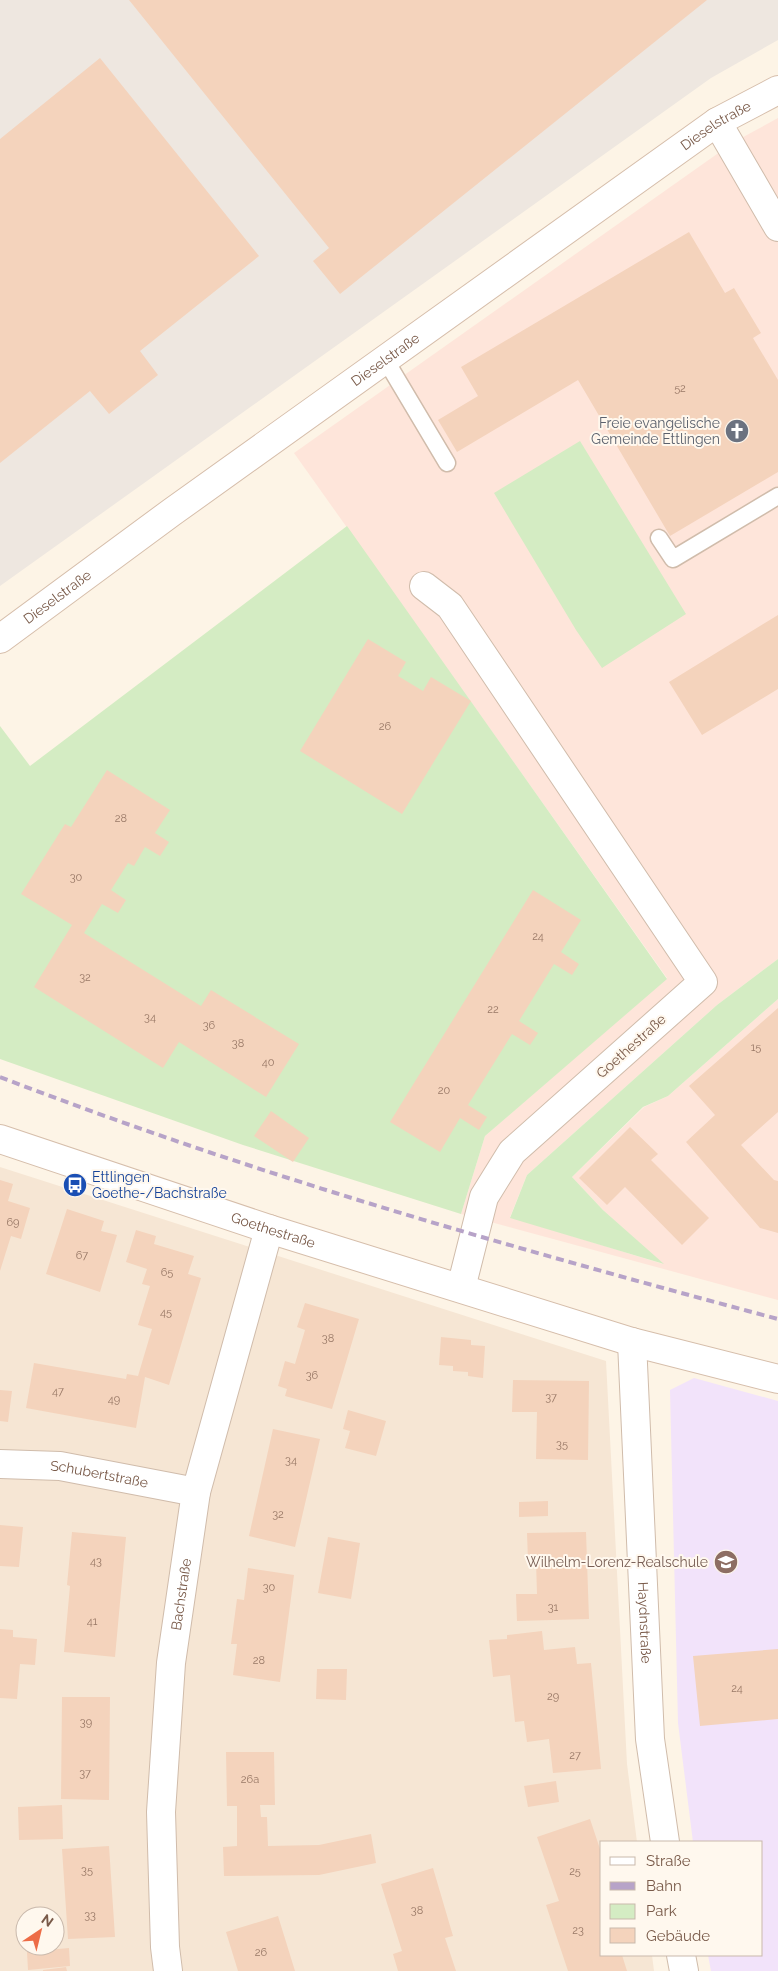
<svg xmlns="http://www.w3.org/2000/svg" width="778" height="1971" font-family="Raleway,sans-serif">
	<style>
		.residential { fill: #f6e6d4; fill-rule: evenodd }
		.commercial { fill: #fee5da }
		.industrial { fill: #eee7e0 }
		.education { fill: #f2e3fa }
		.green { fill: #d4ecc3 }
		.building { fill: #f4d3bc }
		.lines { fill: none; stroke-linecap: round; stroke-linejoin: round }
		.lane-casing { stroke: #d0bcab; stroke-width: 19 }
		.street-casing { stroke: #d0bcab; stroke-width: 30 }
		.secondary-casing { stroke: #d6beab; stroke-width: 30 }
		.lane { stroke: #fff; stroke-width: 16 }
		.street { stroke: #fff; stroke-width: 28 }
		.secondary { stroke: #fff; stroke-width: 28 }
		.rail { stroke: #b7a3c8; stroke-width: 4; stroke-dasharray: 8 5; stroke-linecap: butt }
		.labels { text-anchor: middle; stroke-width: 4; stroke-linejoin: round; paint-order: stroke }
		.number-label { font-size: 11px; fill: #987866 }
		.street-label { font-size: 14px; fill: #795a49; stroke: #fff8ee }
		.worship-label { font-size: 14px; fill: #5b616d; stroke: #fff8ee; text-anchor: end }
		.transit-label { font-size: 14px; fill: #164399; stroke: #fff8ee; text-anchor: start }
		.education-label { font-size: 14px; fill: #785e54; stroke: #fff8ee; text-anchor: end }
	</style>
	<rect width="100%" height="100%" fill="#fdf4e6"/>
	<path class="residential" d="M0 1167 606 1361 627 1764 637 1842H602V1955H652L654 1971H0ZM25 1916H55V1946H25Z"/>
	<path class="commercial" d="M778 118V959L717 1005 527 1175 510 1217 663 1264 603 1210 572 1177 644 1107 668 1096 778 999V1300L461 1214 485 1136 667 978 294 453 734 142Z"/>
	<path class="industrial" d="M0 0H778V40L711 78 0 586Z"/>
	<path class="education" d="M694 1378 778 1401V1971H711L708 1955H762V1842H693L678 1723 670 1390Z"/>
	<path class="green" d="M580 441 686 614 602 668 576 630 494 493Z
		M347 526 667 979 485 1136 461 1214 243 1145 0 1059V726L30 766Z
		M778 959V999L668 1096 643 1107 572 1177 603 1210 664 1264 510 1218 527 1175 717 1005Z"/>
	<path class="building" d="M129 0H707L340 294 313 261 329 248Z
		M100 58 259 256 140 351 158 375 109 414 90 391 0 463V139Z
		M689 232 725 293 734 288 761 333 753 338 778 380V472L670 536 578 380 457 452 438 420 478 396 461 367Z
		M778 615V689L702 735 669 682Z
		M368 639 406 662 398 676 423 691 431 677 471 701 402 814 300 751Z
		M107 770 170 810 155 833 169 842 160 856 145 847 134 866 128 863 111 890 126 900 118 913 102 904 84 933 201 1006 211 990 299 1044 266 1097 179 1042 163 1068 34 987 72 925 21 894 65 824 71 827Z
		M533 890 581 920 561 952 579 964 572 975 554 964 519 1021 538 1033 530 1045 512 1034 468 1105 487 1117 479 1130 460 1118 440 1152 390 1122Z
		M778 1008V1112L741 1145 774 1180 778 1181V1233L760 1228 686 1142 715 1115 689 1086Z
		M271 1111 309 1138 293 1162 254 1136Z
		M630 1127 658 1154 651 1160 709 1218 682 1245 625 1187 607 1205 579 1178Z
		M0 1180 13 1184 8 1201 30 1208 21 1239 11 1236 0 1271Z
		M67 1209 104 1221 101 1231 117 1235 100 1292 46 1274Z
		M136 1230 156 1236 154 1244 194 1256 188 1274 201 1278 169 1385 145 1377 136 1428 26 1408 34 1363 126 1379 127 1374 138 1376 152 1329 138 1325 150 1286 142 1284 147 1269 126 1262Z
		M305 1303 359 1319 332 1409 285 1396 287 1389 278 1386 285 1361 295 1364 305 1330 297 1327Z
		M441 1337 471 1340V1345L485 1346 483 1378 468 1376V1372L453 1371V1366L439 1365Z
		M513 1380 589 1381 588 1460 536 1459 537 1412H512Z
		M0 1390 12 1391 8 1422 0 1421Z
		M348 1410 386 1421 376 1456 345 1448 350 1431 343 1429Z
		M273 1429 320 1439 295 1547 249 1536Z
		M548 1501V1516L519 1517V1502Z
		M0 1525 23 1527 19 1567 0 1566Z
		M72 1532 126 1537 115 1657 64 1652 70 1586 67 1585Z
		M586 1532 589 1619 517 1621 516 1594H537L536 1561H528L527 1533Z
		M328 1537 360 1543 351 1599 318 1593Z
		M248 1568 294 1575 280 1682 233 1675 237 1644H231L237 1599 244 1600Z
		M0 1629 13 1630V1637L37 1639 35 1665 20 1664 17 1699 0 1698Z
		M542 1631 544 1650 575 1647 577 1664 591 1663 601 1769 553 1773 549 1739 527 1742 524 1721 515 1722 510 1675 493 1677 489 1640 507 1639V1635Z
		M778 1649V1719L700 1726 693 1656Z
		M317 1669H347L346 1700 316 1699Z
		M62 1697H110L109 1800 61 1799Z
		M226 1752H274L275 1805H260L261 1817H267L268 1846 319 1845 371 1834 376 1863 319 1875 224 1876 223 1847 237 1846V1806H227Z
		M556 1781 559 1802 528 1807 524 1786Z
		M62 1805 63 1839 19 1840 18 1807Z
		M590 1819 602 1855V1886L600 1887 602 1894V1955H622L627 1971H568L546 1905 559 1901 537 1837Z
		M109 1846 115 1937 68 1939 62 1849Z
		M433 1868 453 1936 445 1938 456 1971H398L393 1954 402 1951 381 1884Z
		M278 1916 295 1971H238L226 1932Z
		M69 1948 70 1966 28 1970 27 1952Z
		M66 1967 67 1971H43V1970Z"/>
	<g class="lines">
		<g class="lane-casing">
			<path id="lane" d="M385 359 447 463
				M659 538 673 559 778 496"/>
		</g>
		<g class="street-casing">
			<g id="street">
				<path d="M717 122 778 227"/>
				<path d="M424 586 450 606 703 982 512 1152 484 1197 461 1288"/>
				<path id="s1" d="M632 1342 650 1739 665 1842"/>
				<path id="s2" d="M0 1464 60 1466 196 1492"/>
				<path d="M681 1955 684 1971"/>
				<path id="s3" d="M168 1971 165 1947 161 1812 171 1663 196 1492 269 1229"/>
			</g>
		</g>
		<g class="secondary-casing">
			<g id="secondary">
				<path id="s4" d="M0 639 172 512 717 122 778 90"/>
				<path id="s5" d="M0 1139 269 1229 632 1342 778 1379"/>
			</g>
		</g>
		<use href="#lane" class="lane"/>
		<use href="#street" class="street"/>
		<use href="#secondary" class="secondary"/>
		<path class="rail" d="M0 1077C254 1175 516 1249 778 1319"/>
	</g>
	<defs>
		<g id="church-disc" transform="scale(1.25)"><circle r="9.5" fill="#6b7280" stroke="#fff8ee"/><path d="M-1.2-6h2.4v3.5h3.3v2.4h-3.3V6h-2.4V-.1h-3.3v-2.4h3.3Z" fill="#fff"/></g>
		<g id="bus-disc" transform="scale(1.25)"><circle r="9.5" fill="#1a4fb4" stroke="#fff8ee"/><path d="M-5-6H5V4H4V6H2V4H-2V6H-4V4H-5ZM-3.5-4V0h7V-4ZM-3.5 1.2v1.5H-2V1.2ZM2 1.2v1.5H3.5V1.2Z" fill="#fff"/></g>
		<g id="school-disc" transform="scale(1.25)"><circle r="9.5" fill="#8d6e63" stroke="#fff8ee"/><path d="M0-5L7-2L0 1L-7-2ZM-4 1L0 2.5L4 1V4Q0 6-4 4Z" fill="#fff"/></g>
	</defs>
	<g fill-rule="evenodd">
		<use href="#church-disc" x="737" y="431"/>
		<use href="#bus-disc" x="75" y="1185"/>
		<use href="#school-disc" x="726" y="1562"/>
	</g>
	<g class="labels">
		<g class="number-label">
			<text x="680" y="392">52</text>
			<text x="385" y="730">26</text>
			<text x="121" y="822">28</text>
			<text x="76" y="881">30</text>
			<text x="538" y="940">24</text>
			<text x="85" y="981">32</text>
			<text x="493" y="1013">22</text>
			<text x="150" y="1021">34</text>
			<text x="209" y="1029">36</text>
			<text x="238" y="1047">38</text>
			<text x="756" y="1051">15</text>
			<text x="268" y="1066">40</text>
			<text x="444" y="1094">20</text>
			<text x="13" y="1226">69</text>
			<text x="82" y="1259">67</text>
			<text x="167" y="1276">65</text>
			<text x="166" y="1316">45</text>
			<text x="328" y="1342">38</text>
			<text x="312" y="1379">36</text>
			<text x="58" y="1395">47</text>
			<text x="551" y="1401">37</text>
			<text x="114" y="1403">49</text>
			<text x="562" y="1448">35</text>
			<text x="291" y="1464">34</text>
			<text x="278" y="1518">32</text>
			<text x="96" y="1565">43</text>
			<text x="269" y="1591">30</text>
			<text x="553" y="1611">31</text>
			<text x="92" y="1625">41</text>
			<text x="259" y="1664">28</text>
			<text x="737" y="1692">24</text>
			<text x="553" y="1700">29</text>
			<text x="86" y="1726">39</text>
			<text x="575" y="1759">27</text>
			<text x="85" y="1777">37</text>
			<text x="250" y="1783">26a</text>
			<text x="87" y="1874">35</text>
			<text x="575" y="1875">25</text>
			<text x="417" y="1914">38</text>
			<text x="90" y="1919">33</text>
			<text x="578" y="1934">23</text>
			<text x="261" y="1956">26</text>
		</g>
		<g class="street-label">
			<text dy="5" stroke="none"><textPath href="#s4" startOffset="881">Dieselstraße</textPath></text>
			<text dy="5" stroke="none"><textPath href="#s4" startOffset="476">Dieselstraße</textPath></text>
			<text dy="5" stroke="none"><textPath href="#s4" startOffset="71">Dieselstraße</textPath></text>
			<text transform="translate(631 1046) rotate(-42)" y="5">Goethestraße</text>
			<text dy="5" stroke="none"><textPath href="#s5" startOffset="288">Goethestraße</textPath></text>
			<text dy="5" stroke="none"><textPath href="#s2" startOffset="100">Schubertstraße</textPath></text>
			<text dy="5" stroke="none"><textPath href="#s3" startOffset="378">Bachstraße</textPath></text>
			<text dy="5" stroke="none"><textPath href="#s1" startOffset="281">Haydnstraße</textPath></text>
		</g>
		<g class="worship-label">
			<text x="720" y="428">Freie evangelische<tspan x="720" dy="16">Gemeinde Ettlingen</tspan></text>
		</g>
		<g class="transit-label">
			<text x="92" y="1182">Ettlingen<tspan x="92" dy="16">Goethe-/Bachstraße</tspan></text>
		</g>
		<g class="education-label">
			<text x="708" y="1567">Wilhelm-Lorenz-Realschule</text>
		</g>
	</g>
	<rect x="600" y="1841" width="162" height="115" fill="#fff8ee" stroke="#c9b9ac"/>
	<rect x="610" y="1857" width="25" height="8" fill="#ffffff" stroke="#c9b9ac"/>
	<text x="646" y="1866" font-size="15" fill="#795a49">Straße</text>
	<rect x="610" y="1882" width="25" height="8" fill="#b7a3c8" stroke="#c9b9ac"/>
	<text x="646" y="1891" font-size="15" fill="#795a49">Bahn</text>
	<rect x="610" y="1904" width="25" height="15" fill="#d4ecc3" stroke="#c9b9ac"/>
	<text x="646" y="1916" font-size="15" fill="#795a49">Park</text>
	<rect x="610" y="1928" width="25" height="15" fill="#f4d3bc" stroke="#c9b9ac"/>
	<text x="646" y="1941" font-size="15" fill="#795a49">Gebäude</text>
	<g transform="translate(40 1931) rotate(35)"><circle r="24" fill="#fff8ee" stroke="#c9b9ac"/>
	<path d="M0-4L9 19L0 12L-9 19Z" fill="#ed6c46"/>
	<text y="-8" font-size="14" font-weight="bold" text-anchor="middle" fill="#795a49">N</text>
	</g>
</svg>
